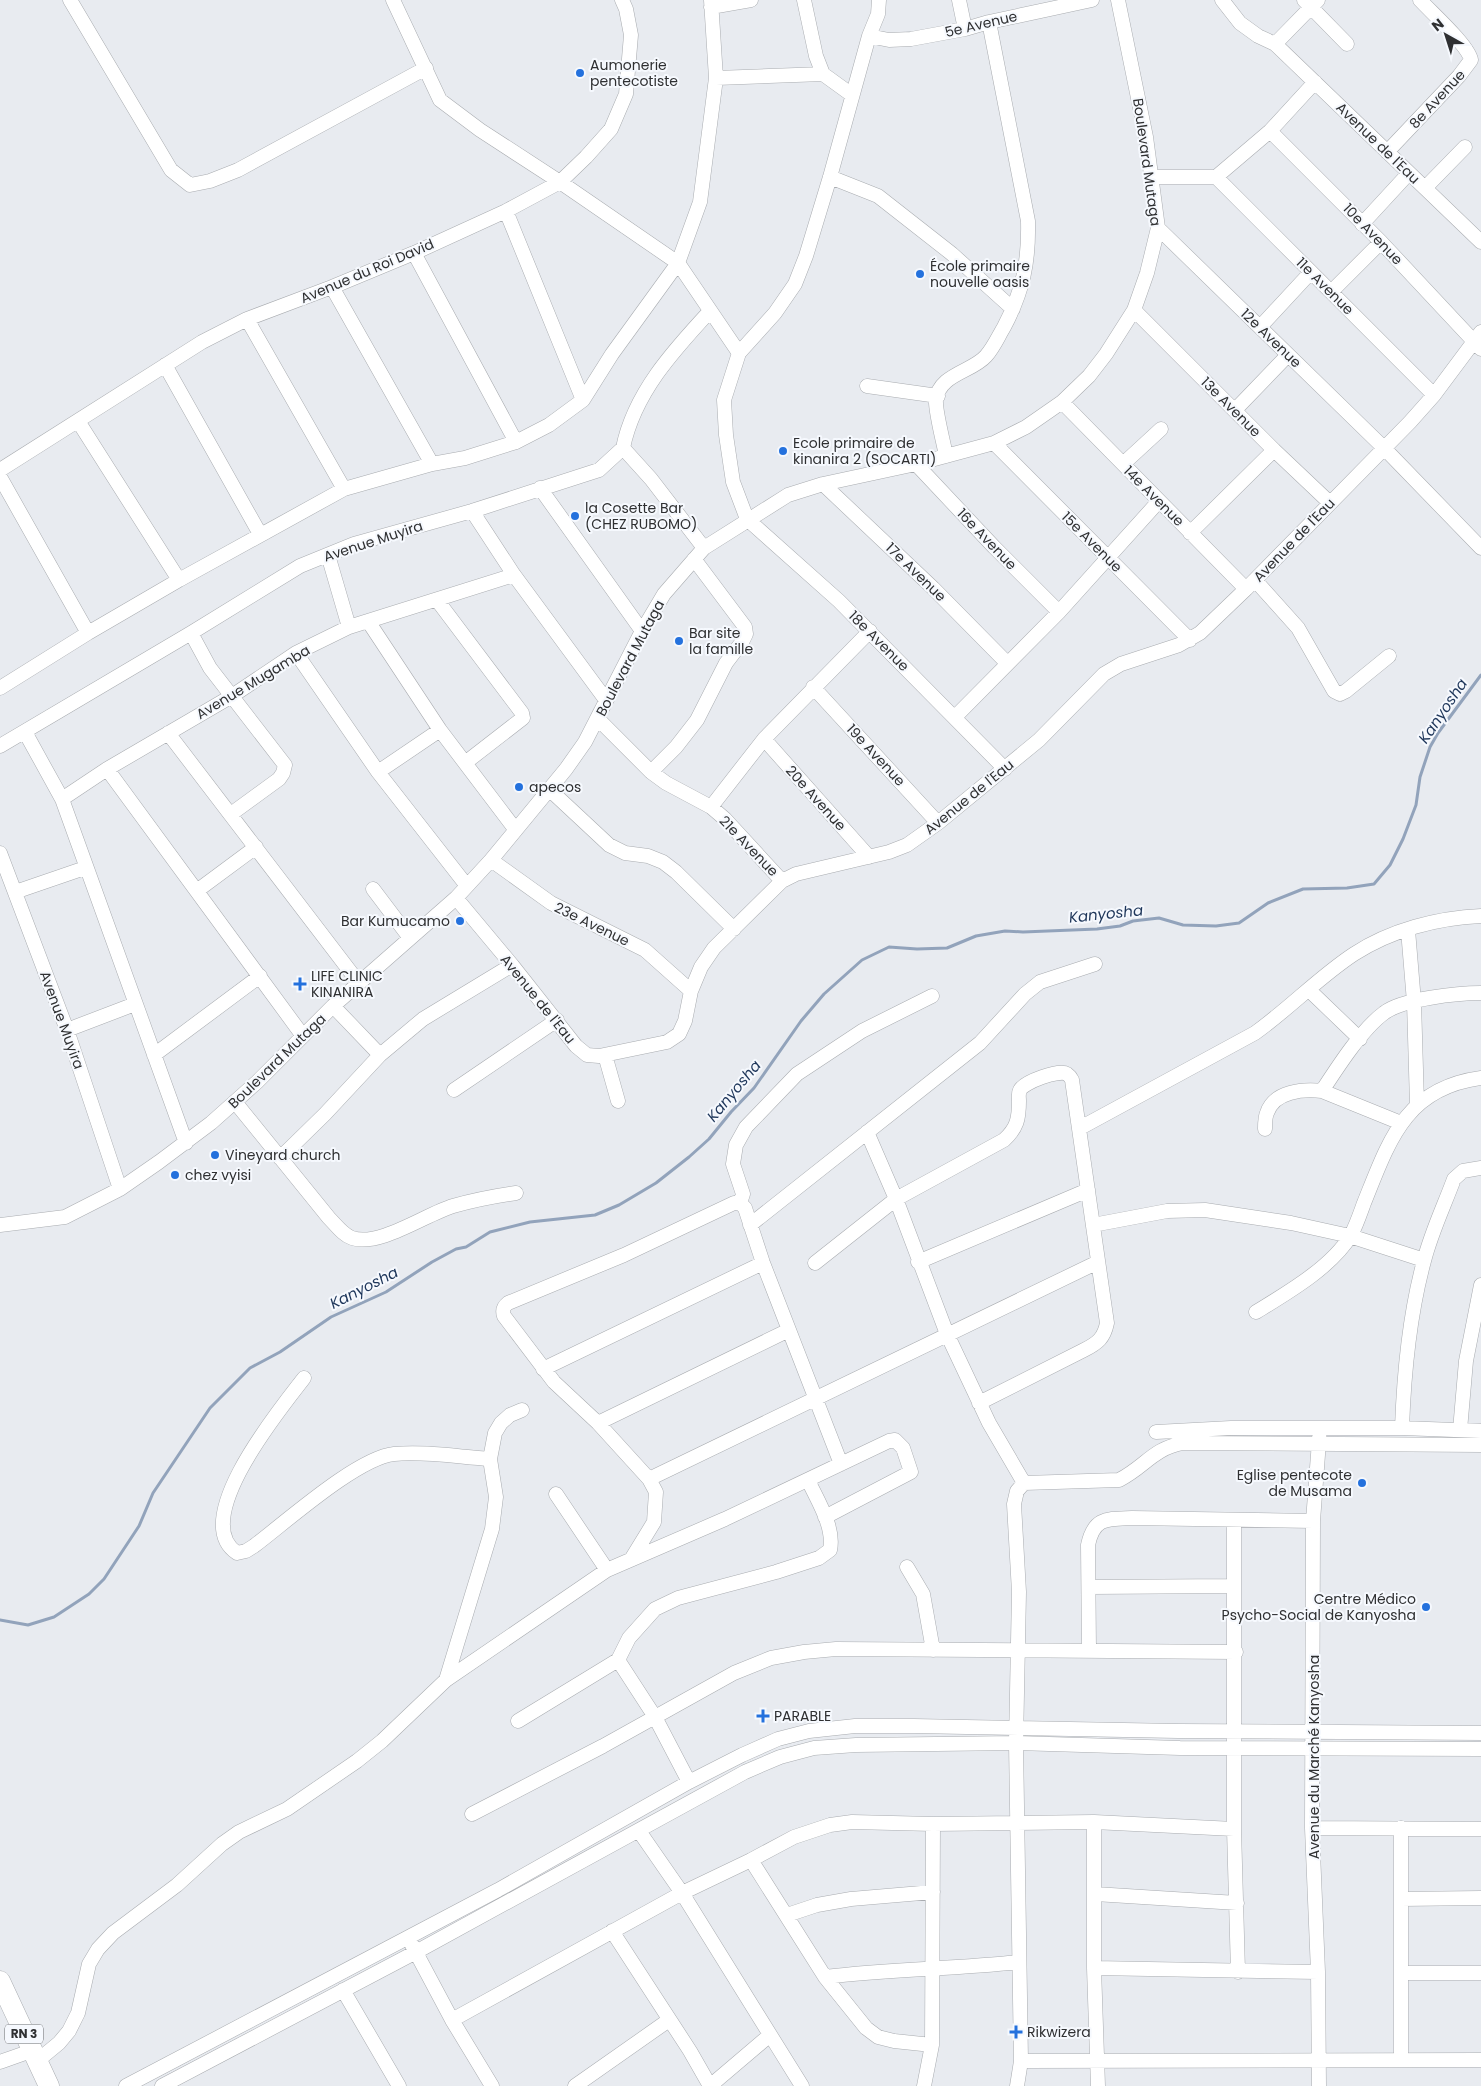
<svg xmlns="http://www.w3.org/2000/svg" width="1481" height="2086" font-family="Poppins,sans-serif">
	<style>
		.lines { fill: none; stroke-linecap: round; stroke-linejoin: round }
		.stream { stroke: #92a3bb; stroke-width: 3 }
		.minor-casing { stroke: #a9acb0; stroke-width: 15 }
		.highway-casing { stroke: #a9acb0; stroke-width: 21 }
		.minor { stroke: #fff; stroke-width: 14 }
		.highway { stroke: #fff; stroke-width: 20 }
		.poi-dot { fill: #2471dd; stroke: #f6f9fe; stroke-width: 2 }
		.labels { text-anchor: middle; stroke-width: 4; stroke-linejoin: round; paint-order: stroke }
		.shield { fill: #f6f9fe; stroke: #6b6c6f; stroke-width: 1 }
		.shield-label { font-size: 12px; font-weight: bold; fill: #2f3032 }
		.street-label { font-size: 14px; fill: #2f3032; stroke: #f6f9fe }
		.poi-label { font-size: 14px; fill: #2f3032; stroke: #f6f9fe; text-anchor: start }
		.water-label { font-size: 15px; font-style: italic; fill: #1e365a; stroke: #f6f9fe }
	</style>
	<rect width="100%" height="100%" fill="#e8ebf0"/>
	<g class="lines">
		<path class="stream" d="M0 1620 28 1625 54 1617 89 1594 104 1579 139 1526 153 1493 210 1408 250 1368 280 1352 331 1317 386 1292 432 1262 456 1249 466 1247 490 1232 530 1222 595 1215 619 1205 656 1183 689 1157 709 1139 731 1112 754 1088 801 1021 824 994 862 960 889 947 917 949 947 948 976 936 1005 931 1023 932 1097 929 1120 926 1133 921 1159 918 1183 925 1216 926 1239 923 1268 903 1303 889 1347 888 1374 884 1390 865 1403 839 1416 805 1420 777 1430 747 1438 733 1481 675"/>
		<g class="minor-casing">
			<path id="minor" d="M70 0 171 170 190 185 210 181 238 170 426 68
				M393 0 440 100 480 130 560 182 678 263 739 353
				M804 0 816 56 823 74 852 95
				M879 0 878 14 869 36 830 177 806 256 795 284 775 313 739 353 724 400 726 435 733 482 747 519 839 601 1005 769
				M959 0 965 29
				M1222 0 1240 23 1258 36 1275 44 1481 242
				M1304 0 1347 44
				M711 7 751 0
				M869 36 889 40 911 39 965 29 989 22 1092 0
				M1275 44 1318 0
				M716 78 823 74
				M1270 131 1381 242 1481 349
				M1387 152 1459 76 1471 60C1469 46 1431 12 1420 0
				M830 177 878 196 952 254 1013 309
				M1151 177H1216L1270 131 1315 82
				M1216 177 1434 395
				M1425 188 1465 147
				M506 211 583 400
				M1362 224 1409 173
				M1158 228 1384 448 1481 548
				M414 253 516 442
				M332 287 432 464
				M1331 292 1381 242
				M1134 310 1274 450 1330 503
				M247 319 344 489
				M1260 327 1311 272
				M165 365 260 534
				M867 386 938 396
				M1062 402 1246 589
				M1235 410 1288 355
				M78 421 179 580
				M994 443 1190 640
				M623 448C634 393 674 350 710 311
				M946 456C944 444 935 411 936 400 939 374 972 372 986 356 994 347 998 337 1004 327 1023 291 1029 262 1028 221L989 22
				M916 464 994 547 1059 612
				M1123 464 1161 429
				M0 470 202 342 247 319 332 287 414 253 506 211 560 182 586 157 611 129 626 94 631 35 626 9 622 0
				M0 477 88 633
				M823 484 933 588 1007 663
				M540 488 642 631
				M472 511 514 575 606 700
				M1190 533 1274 450
				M328 555 349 627
				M1255 580 1298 628 1334 691 1340 694 1346 691 1389 656
				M437 600 522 713 523 718 465 763
				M368 621 440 730 515 829
				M191 633 210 668 285 765 283 773 279 779 231 814
				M296 653 378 772 467 886
				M813 687 938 823
				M0 688 88 633 179 580 344 489 432 464 465 458 516 442 549 425 583 400 612 354 678 263 700 202 716 78 711 0
				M955 717 1059 612 1159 501
				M598 719 651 772 666 783 711 807 725 819 782 881
				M25 732 62 799 186 1143
				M168 733 359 983
				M764 739 869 857
				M0 746 191 633 300 566 354 544 472 511 599 470 623 448 651 479 704 548
				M107 769 303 1036
				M378 772 440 730
				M651 772 676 747 697 720 726 663 742 642 746 634 745 627 694 559
				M550 790 609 845 625 853 648 856 663 862 676 872 734 929
				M62 799 107 769 232 696 296 653 349 627 514 575
				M711 807 764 739 870 631
				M0 853 67 1030 120 1189
				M491 860 551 903 645 950 691 991
				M373 889 410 938
				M198 890 256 847
				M15 892 85 868
				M456 898 512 965 576 1046 587 1055 599 1056 667 1042 679 1034 685 1021 691 991 701 967 714 948 782 881 796 874 889 852 907 845 938 823 1039 740 1104 674 1121 664 1179 645 1200 633 1246 589 1410 422 1434 395 1481 332
				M1408 930 1414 1002 1417 1104
				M1309 990 1360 1039
				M333 1006 380 1055
				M67 1030 135 1004
				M154 1055 260 976
				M605 1055 618 1101
				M454 1090 557 1020
				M1322 1091 1401 1123
				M235 1102 329 1218C336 1225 343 1235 352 1238 380 1247 426 1214 453 1206 474 1200 495 1196 516 1193
				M1080 1128 1255 1033C1290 1008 1319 977 1354 954 1391 930 1437 918 1481 916
				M1265 1129C1265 1124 1265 1117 1267 1113 1274 1091 1303 1089 1322 1091 1337 1068 1362 1029 1384 1013 1402 999 1458 993 1481 993
				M867 1132 896 1199 947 1334 989 1423 1024 1483
				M280 1158 325 1114 380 1055 423 1019 512 965
				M740 1203 743 1194 733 1164 736 1145 746 1127 797 1074 862 1031 932 996
				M0 1225 65 1217 120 1189 159 1162 211 1123 257 1082 333 1006 456 898 491 860 566 769 585 742 642 631 664 594 704 548 788 495 823 484 916 464 994 443 1026 427 1062 402 1089 376 1106 354 1134 310 1147 273 1158 228 1146 137 1118 0
				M750 1225 980 1043 1025 994 1040 982 1095 964
				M1093 1225 1167 1211 1205 1210 1291 1223 1350 1236 1424 1260
				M918 1262 1088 1190
				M815 1263 896 1199 1004 1140C1017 1128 1019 1119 1019 1101 1019 1097 1018 1094 1020 1090 1024 1082 1059 1069 1067 1074 1070 1076 1071 1078 1072 1080L1107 1323C1104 1338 1098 1343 1084 1350L979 1403
				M1256 1312C1287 1293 1332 1267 1351 1235 1356 1226 1360 1214 1364 1203 1389 1141 1405 1088 1481 1078
				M543 1369 763 1263
				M304 1378C281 1408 188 1520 237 1553L246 1551 254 1546C286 1522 357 1458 394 1454 425 1451 459 1457 490 1459
				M598 1423 789 1330
				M1402 1428C1404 1371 1409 1316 1424 1261 1431 1233 1444 1206 1454 1179L1463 1171 1481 1168
				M1460 1430 1466 1361 1481 1285
				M1156 1432 1231 1428H1402L1481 1431
				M649 1479 1098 1262
				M556 1494 607 1570
				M1234 1520V1829L1238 1972
				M632 1558 654 1522 656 1492 649 1479 598 1423 554 1382 504 1316C502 1310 503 1307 508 1303L624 1255 734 1203H740L745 1208 763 1263 841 1464
				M907 1567 923 1594 933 1650
				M1089 1587 1234 1586
				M1089 1651 1088 1545C1094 1517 1107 1519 1132 1518L1313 1521
				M618 1660 655 1717 689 1782
				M446 1680 492 1529 496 1497 490 1459 495 1433 501 1423 510 1415 522 1410
				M518 1721 618 1660 629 1638 655 1609 678 1598 776 1572 819 1558 830 1550C835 1527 817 1500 808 1480
				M472 1814 603 1746 734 1673 771 1658 804 1652 836 1649 1236 1652
				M1094 1822V1968L1098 2086
				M1312 1828 1481 1829
				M639 1831 682 1893 802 2086
				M751 1860 825 1977 866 2028 878 2037 894 2041 932 2045
				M1095 1894 1237 1903
				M1401 1899 1481 1898
				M787 1915 817 1905 851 1899 933 1892
				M612 1931 690 2051 710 2086
				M412 1945 452 2020 492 2086
				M1094 1968 1318 1972
				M1401 1973H1481
				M825 1977C890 1969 954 1969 1019 1962
				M343 1990 399 2086
				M452 2020 682 1893 751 1860 794 1837 830 1825 852 1822 933 1824 1094 1822 1234 1829
				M1401 2059V1828
				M1021 2061 1481 2060
				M0 2062 31 2051
				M36 2062 59 2043 69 2031 78 2013 89 1964 98 1949 113 1933 177 1885 222 1844 239 1832 287 1809 357 1761 382 1741 446 1680 607 1570 725 1519 889 1441 895 1440 903 1448 911 1472 825 1517
				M126 2086 498 1890 689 1782 742 1755 778 1739 809 1731 855 1726H914L1178 1731 1481 1733
				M162 2086 416 1952 745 1772 780 1757 814 1748 856 1745 1016 1743 1180 1748 1481 1749
				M575 2086 669 2020
				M710 2086 770 2035
				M924 2086 932 2045 933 1824
				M1017 2086 1021 2061 1016 1743 1019 1592 1014 1504 1017 1491 1024 1483 1119 1480C1146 1466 1152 1449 1183 1443L1481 1445
				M1319 2086 1318 1972 1312 1828 1313 1521 1320 1428"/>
		</g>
		<g class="highway-casing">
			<path id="highway" d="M0 1981 49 2086"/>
		</g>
		<use href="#minor" class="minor"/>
		<use href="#highway" class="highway"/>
	</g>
	<g class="poi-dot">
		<circle cx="580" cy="73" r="5"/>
		<circle cx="920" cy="274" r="5"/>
		<circle cx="783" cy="451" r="5"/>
		<circle cx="575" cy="516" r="5"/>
		<circle cx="679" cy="641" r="5"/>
		<circle cx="519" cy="787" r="5"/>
		<circle cx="460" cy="921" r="5"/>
		<path d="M297.5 976.5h5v5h5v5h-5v5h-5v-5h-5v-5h5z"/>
		<circle cx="215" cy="1155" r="5"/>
		<circle cx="175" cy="1175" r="5"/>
		<circle cx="1362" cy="1483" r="5"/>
		<circle cx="1426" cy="1607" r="5"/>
		<path d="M760.5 1708.5h5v5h5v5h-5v5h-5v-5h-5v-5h5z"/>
		<path d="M1013.5 2024.5h5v5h5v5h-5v5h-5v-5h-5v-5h5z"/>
	</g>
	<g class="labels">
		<rect class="shield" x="5" y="2024.5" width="38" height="19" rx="4"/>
		<g class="shield-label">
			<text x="24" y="2038">RN 3</text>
		</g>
		<g class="street-label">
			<text transform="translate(981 24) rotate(-13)" y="5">5e Avenue</text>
			<text transform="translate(1437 99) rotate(-47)" y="5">8e Avenue</text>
			<text transform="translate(1378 143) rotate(44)" y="5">Avenue de l'Eau</text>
			<text transform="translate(1147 162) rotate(82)" y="5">Boulevard Mutaga</text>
			<text transform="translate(1373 234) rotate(46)" y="5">10e Avenue</text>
			<text transform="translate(367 271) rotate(-23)" y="5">Avenue du Roi David</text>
			<text transform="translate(1325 286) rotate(45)" y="5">11e Avenue</text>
			<text transform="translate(1271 338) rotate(44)" y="5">12e Avenue</text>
			<text transform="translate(1231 407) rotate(45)" y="5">13e Avenue</text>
			<text transform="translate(1154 496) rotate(45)" y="5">14e Avenue</text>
			<text transform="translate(987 539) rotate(46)" y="5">16e Avenue</text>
			<text transform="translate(1294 540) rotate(-46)" y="5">Avenue de l'Eau</text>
			<text transform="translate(373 541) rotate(-18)" y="5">Avenue Muyira</text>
			<text transform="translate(1092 542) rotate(45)" y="5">15e Avenue</text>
			<text transform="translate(916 572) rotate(44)" y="5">17e Avenue</text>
			<text transform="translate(879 641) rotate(45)" y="5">18e Avenue</text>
			<text transform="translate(630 658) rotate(-62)" y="5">Boulevard Mutaga</text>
			<text transform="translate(253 682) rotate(-31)" y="5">Avenue Mugamba</text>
			<text transform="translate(876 755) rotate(47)" y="5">19e Avenue</text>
			<text transform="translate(969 797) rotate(-39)" y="5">Avenue de l'Eau</text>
			<text transform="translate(816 798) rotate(48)" y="5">20e Avenue</text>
			<text transform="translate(749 846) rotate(46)" y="5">21e Avenue</text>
			<text transform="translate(592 924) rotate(26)" y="5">23e Avenue</text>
			<text transform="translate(538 999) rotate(51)" y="5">Avenue de l'Eau</text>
			<text transform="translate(62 1020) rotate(70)" y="5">Avenue Muyira</text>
			<text transform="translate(277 1061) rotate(-44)" y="5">Boulevard Mutaga</text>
			<text transform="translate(1314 1757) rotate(-90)" y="5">Avenue du Marché Kanyosha</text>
		</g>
		<g class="poi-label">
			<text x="590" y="70">Aumonerie<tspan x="590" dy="16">pentecotiste</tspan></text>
			<text x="930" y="271">École primaire<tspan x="930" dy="16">nouvelle oasis</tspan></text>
			<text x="793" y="448">Ecole primaire de<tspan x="793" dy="16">kinanira 2 (SOCARTI)</tspan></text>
			<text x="585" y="513">la Cosette Bar<tspan x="585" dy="16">(CHEZ RUBOMO)</tspan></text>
			<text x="689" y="638">Bar site<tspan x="689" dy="16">la famille</tspan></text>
			<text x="529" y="792">apecos</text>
			<text x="450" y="926" text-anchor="end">Bar Kumucamo</text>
			<text x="311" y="981">LIFE CLINIC<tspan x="311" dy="16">KINANIRA</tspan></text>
			<text x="225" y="1160">Vineyard church</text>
			<text x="185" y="1180">chez vyisi</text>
			<text x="1352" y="1480" text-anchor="end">Eglise pentecote<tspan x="1352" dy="16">de Musama</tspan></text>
			<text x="1416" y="1604" text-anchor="end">Centre Médico<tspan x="1416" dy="16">Psycho-Social de Kanyosha</tspan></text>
			<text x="774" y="1721">PARABLE</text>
			<text x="1027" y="2037">Rikwizera</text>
		</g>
		<g class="water-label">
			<text transform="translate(1443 711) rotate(-56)" y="5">Kanyosha</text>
			<text transform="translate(1106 914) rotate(-6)" y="5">Kanyosha</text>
			<text transform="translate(734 1091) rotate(-50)" y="5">Kanyosha</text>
			<text transform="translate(364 1288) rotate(-27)" y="5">Kanyosha</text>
		</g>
	</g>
	<g transform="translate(1446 35) rotate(321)" stroke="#f6f9fe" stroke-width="4" paint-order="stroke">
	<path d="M0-4L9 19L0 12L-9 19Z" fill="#2f3032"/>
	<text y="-8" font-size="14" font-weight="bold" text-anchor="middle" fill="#2f3032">N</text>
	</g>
</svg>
